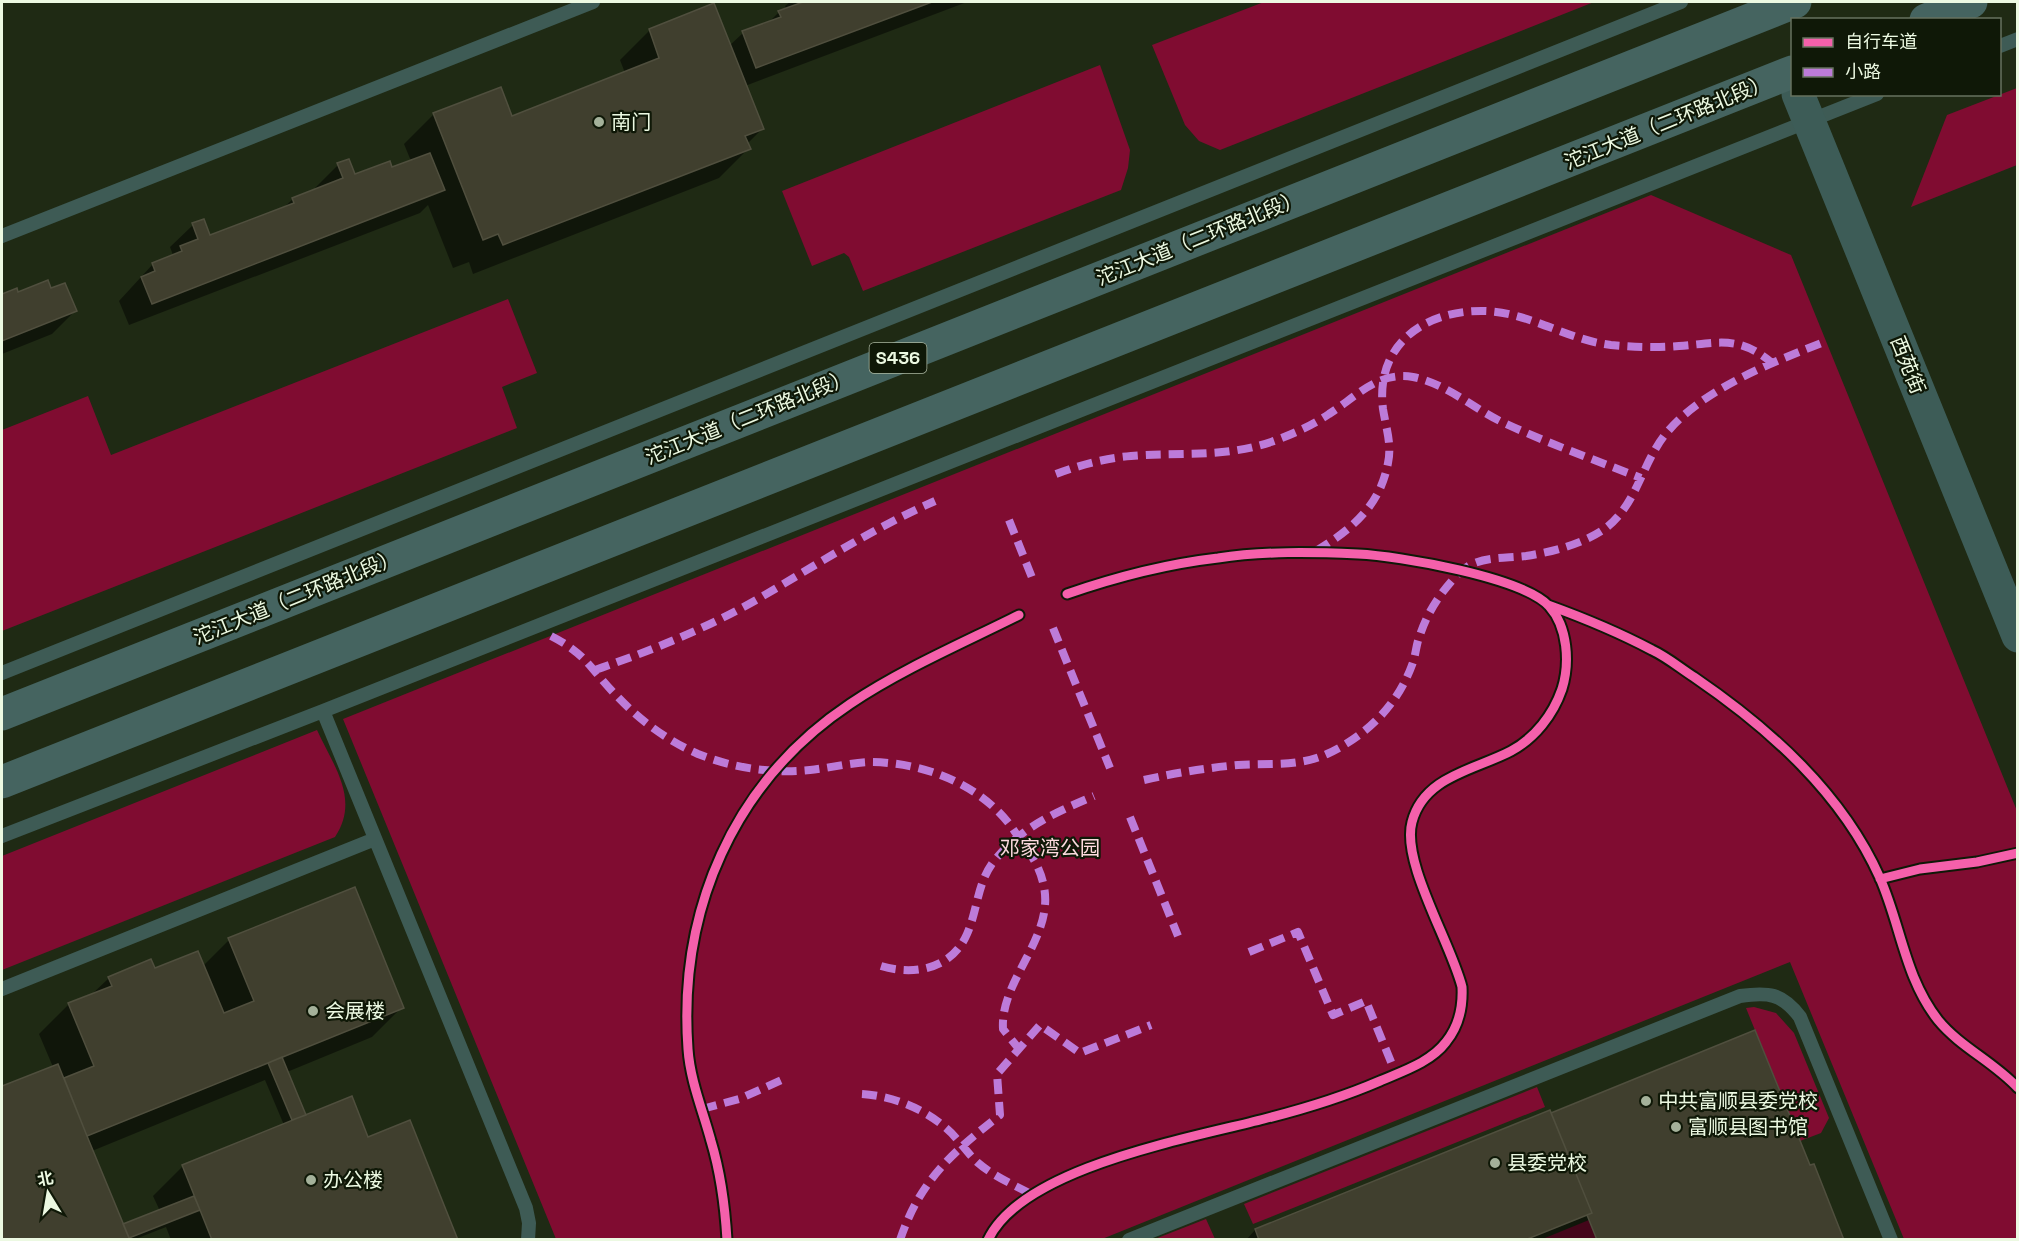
<svg xmlns="http://www.w3.org/2000/svg" width="2019" height="1241" font-family="'Space Grotesk','Noto Sans SC',sans-serif">
	<style>
		.green { fill: #800c31 }
		.shadow { fill: #0007; fill-rule: evenodd }
		.building { fill: #403f2e; stroke: #504f3e; stroke-width: 1.5 }
		.lines { fill: none; stroke-linecap: round; stroke-linejoin: round }
		.lane { stroke: #3e5b55; stroke-width: 14 }
		.secondary { stroke: #3d5c57; stroke-width: 33 }
		.highway { stroke: #456460; stroke-width: 33 }
		.quiet { stroke: #bd7bd9; stroke-width: 8; stroke-dasharray: 15 8; stroke-linecap: butt }
		.cycleway-casing { stroke: #0f1807; stroke-width: 13 }
		.cycleway { stroke: #f560ab; stroke-width: 9 }
		.poi-dot { fill: #a4b19a; stroke: #0f1807; stroke-width: 2 }
		.labels { text-anchor: middle; stroke-width: 4.5; stroke-linejoin: round; paint-order: stroke }
		.shield { fill: #0f1807; stroke: #aab6a0; stroke-width: 1.5 }
		.shield-label { font-size: 18px; font-weight: bold; fill: #ecf9e2 }
		.poi-label { font-size: 20px; fill: #ecf9e2; stroke: #0f1807; text-anchor: start }
		.street-label { font-size: 20px; fill: #ecf9e2; stroke: #0f1807 }
		.park-label { font-size: 20px; fill: #fddade; stroke: #0f1807 }
	</style>
	<rect width="100%" height="100%" fill="#1f2a14"/>
	<path class="green" d="M1264 2H1594L1220 150 1199 141 1185 125 1152 45Z
		M1100 65 1130 150 1128 168 1121 190 863 291 849 257 844 253 812 266 782 191Z
		M2017 88V165L1911 207 1947 115Z
		M1651 195 1791 255 2017 811V1239H1904L1790 962 1102 1239H556L343 719Z
		M508 299 537 373 502 387 517 428 2 631V430L88 396 111 455Z
		M317 730C334 767 360 799 335 837L2 970V856Z
		M1754 1007 1776 1013 1794 1033 1829 1118 1821 1133 1800 1141 1746 1008Z
		M1537 1087 1545 1107 1253 1224 1244 1204Z
		M1206 1219 1215 1239H1155Z
		M1589 1220 1597 1240H1540Z"/>
	<path class="shadow" d="M790 2H967L745 86 762 129 747 144 749 148 719 178 473 274 469 262 453 268 428 205 420 213 129 325 119 301 153 264 173 255 170 247 193 225 210 237 282 209 293 199 316 190 315 188 338 165 355 176 392 169 411 161 404 144 434 114 511 118 625 73 620 60 649 31 714 5 729 46 743 33 768 23 779 12 786 9 785 6Z
		M16 290 17 294 50 290 75 311 52 334 2 354V296Z
		M229 940 402 1007 372 1037 287 1072 305 1117 368 1139 456 1240H171L166 1227 133 1240H2V1088L53 1067 39 1034 69 1004 91 995 109 978 154 970 203 966ZM265 1080 284 1125 183 1166 153 1196 160 1211 123 1226 92 1151Z
		M1754 1032 1809 1167 1842 1240H1246L1255 1230Z"/>
	<path class="building" d="M803 2H932L756 68 742 31 781 17 778 11Z
		M714 3 764 129 745 136 751 149 503 245 498 234 483 240 433 113 501 87 512 116 659 58 649 29Z
		M430 153 445 190 152 304 141 277 155 271 152 263 182 251 180 246 198 239 192 223 204 219 210 235 294 203 292 198 343 178 337 163 349 159 355 174 390 161 392 167Z
		M48 280 51 288 65 283 77 311 2 341V294L17 288 18 292Z
		M355 887 404 1008 87 1136 64 1078 94 1066 68 1003 112 986 108 977 151 959 155 968 198 951 224 1013 254 1001 228 938Z
		M1755 1030 1810 1165 1814 1164 1844 1240H1597L1587 1215 1592 1213 1551 1113Z
		M282 1057 306 1115 292 1120 268 1063Z
		M58 1064 87 1136 130 1240H2V1086Z
		M352 1096 368 1137 410 1120 458 1240H212L182 1165Z
		M1550 1110 1592 1213 1525 1240H1259L1255 1229Z
		M194 1196 200 1210 129 1238 123 1224Z"/>
	<g class="lines">
		<path class="lane" d="M2000 46 2018 39
			M2 236 593 2
			M2 673 1681 2
			M323 711 526 1208 529 1223 528 1240
			M2 836 323 711 1877 94
			M2 989 375 839
			M1129 1240 1740 996C1768 992 1782 993 1800 1017L1891 1240"/>
		<path class="secondary" d="M1798 94 2018 636"/>
		<path class="highway" d="M1926 20 1971 2
			M2 714 1795 2
			M2 782 1792 72"/>
		<path class="quiet" d="M1056 474C1080 465 1106 458 1131 456 1180 452 1223 458 1271 442 1291 435 1311 426 1329 414 1356 397 1378 371 1413 377 1445 383 1473 408 1502 422 1547 443 1595 460 1641 478
			M1009 520 1033 580
			M1316 551C1352 529 1380 506 1388 463 1392 444 1386 428 1383 409 1375 345 1424 310 1484 311 1529 312 1567 340 1611 345 1634 347 1656 348 1679 346 1719 343 1739 335 1772 363
			M1053 628 1110 768
			M551 636C586 654 589 667 614 693 638 719 666 740 698 754 733 768 773 774 810 770 829 768 849 763 869 762 924 762 984 785 1015 832 1028 850 1040 865 1044 887 1054 938 1000 980 1003 1029L1019 1049
			M595 670C653 650 710 627 763 596 821 562 872 529 935 501
			M1144 780C1175 773 1206 768 1238 765 1268 763 1298 767 1327 754 1366 736 1397 706 1412 665 1416 655 1416 644 1420 635 1428 611 1441 592 1458 574 1476 555 1503 559 1526 556 1552 552 1582 544 1603 530 1636 507 1641 466 1664 436 1701 389 1773 362 1827 341
			M1130 817 1178 936
			M1249 952 1298 932 1333 1015 1366 1001 1396 1074
			M881 966C914 976 952 969 967 934 978 909 977 883 994 861 1020 828 1056 812 1094 796
			M862 1094C892 1096 923 1108 946 1128 958 1138 966 1152 977 1162 993 1176 1014 1185 1033 1195
			M702 1109 739 1099 784 1079
			M900 1240C920 1180 953 1152 1000 1115L997 1074 1040 1025 1080 1053 1151 1025"/>
		<g class="cycleway-casing">
			<path id="cycleway" d="M1548 605C1584 618 1618 632 1652 650 1667 657 1680 668 1694 677 1770 729 1842 793 1880 878 1901 926 1905 978 1938 1020 1960 1047 1994 1062 2018 1088
				M1880 879 1920 869 1977 862 2018 853
				M727 1240C725 1206 721 1174 711 1141 703 1111 690 1080 688 1049 678 911 733 782 850 704 902 669 963 643 1019 615
				M988 1240C1022 1167 1192 1138 1264 1119 1304 1109 1343 1097 1380 1081 1403 1071 1431 1062 1446 1042 1459 1026 1463 1007 1462 987 1451 943 1401 862 1412 822 1424 776 1475 770 1511 751 1535 738 1553 715 1562 689 1570 663 1568 627 1549 606 1522 577 1399 556 1358 554 1312 552 1264 551 1218 558 1166 564 1116 577 1067 594"/>
		</g>
		<use href="#cycleway" class="cycleway"/>
	</g>
	<g class="poi-dot">
		<circle cx="599" cy="122" r="6"/>
		<circle cx="313" cy="1011" r="6"/>
		<circle cx="1646" cy="1101" r="6"/>
		<circle cx="1676" cy="1127" r="6"/>
		<circle cx="1495" cy="1163" r="6"/>
		<circle cx="311" cy="1180" r="6"/>
	</g>
	<g class="labels">
		<rect class="shield" x="869.5" y="343" width="57" height="30" rx="4.5"/>
		<g class="shield-label">
			<text x="898" y="364">S436</text>
		</g>
		<g class="poi-label">
			<text x="611" y="129">南门</text>
			<text x="325" y="1018">会展楼</text>
			<text x="1658" y="1108">中共富顺县委党校</text>
			<text x="1688" y="1134">富顺县图书馆</text>
			<text x="1507" y="1170">县委党校</text>
			<text x="323" y="1187">办公楼</text>
		</g>
		<g class="street-label">
			<text transform="translate(1667 122) rotate(-22)" y="7">沱江大道（二环路北段）</text>
			<text transform="translate(1199 238) rotate(-22)" y="7">沱江大道（二环路北段）</text>
			<text transform="translate(1908 365) rotate(68)" y="7">西苑街</text>
			<text transform="translate(748 417) rotate(-22)" y="7">沱江大道（二环路北段）</text>
			<text transform="translate(296 597) rotate(-22)" y="7">沱江大道（二环路北段）</text>
		</g>
		<g class="park-label">
			<text x="1050" y="855">邓家湾公园</text>
		</g>
	</g>
	<rect width="2019" height="1241" fill="none" stroke="#ecf9e2" stroke-width="6"/>
	<rect x="1791" y="18" width="210" height="78" fill="#0f1807" stroke="#67725f" stroke-width="1.5"/>
	<rect x="1803" y="38" width="30" height="9" fill="#f560ab" stroke="#67725f" stroke-width="1.5"/>
	<text x="1845" y="48" font-size="18" fill="#ecf9e2">自行车道</text>
	<rect x="1803" y="68" width="30" height="9" fill="#bd7bd9" stroke="#67725f" stroke-width="1.5"/>
	<text x="1845" y="78" font-size="18" fill="#ecf9e2">小路</text>
	<g transform="translate(48 1193) rotate(349)" stroke="#0f1807" stroke-width="4.5" paint-order="stroke">
	<path d="M0-4.5L10 22L0 15L-10 22Z" fill="#ecf9e2"/>
	<text y="-9" font-size="16" font-weight="bold" text-anchor="middle" fill="#ecf9e2">北</text>
	</g>
</svg>
